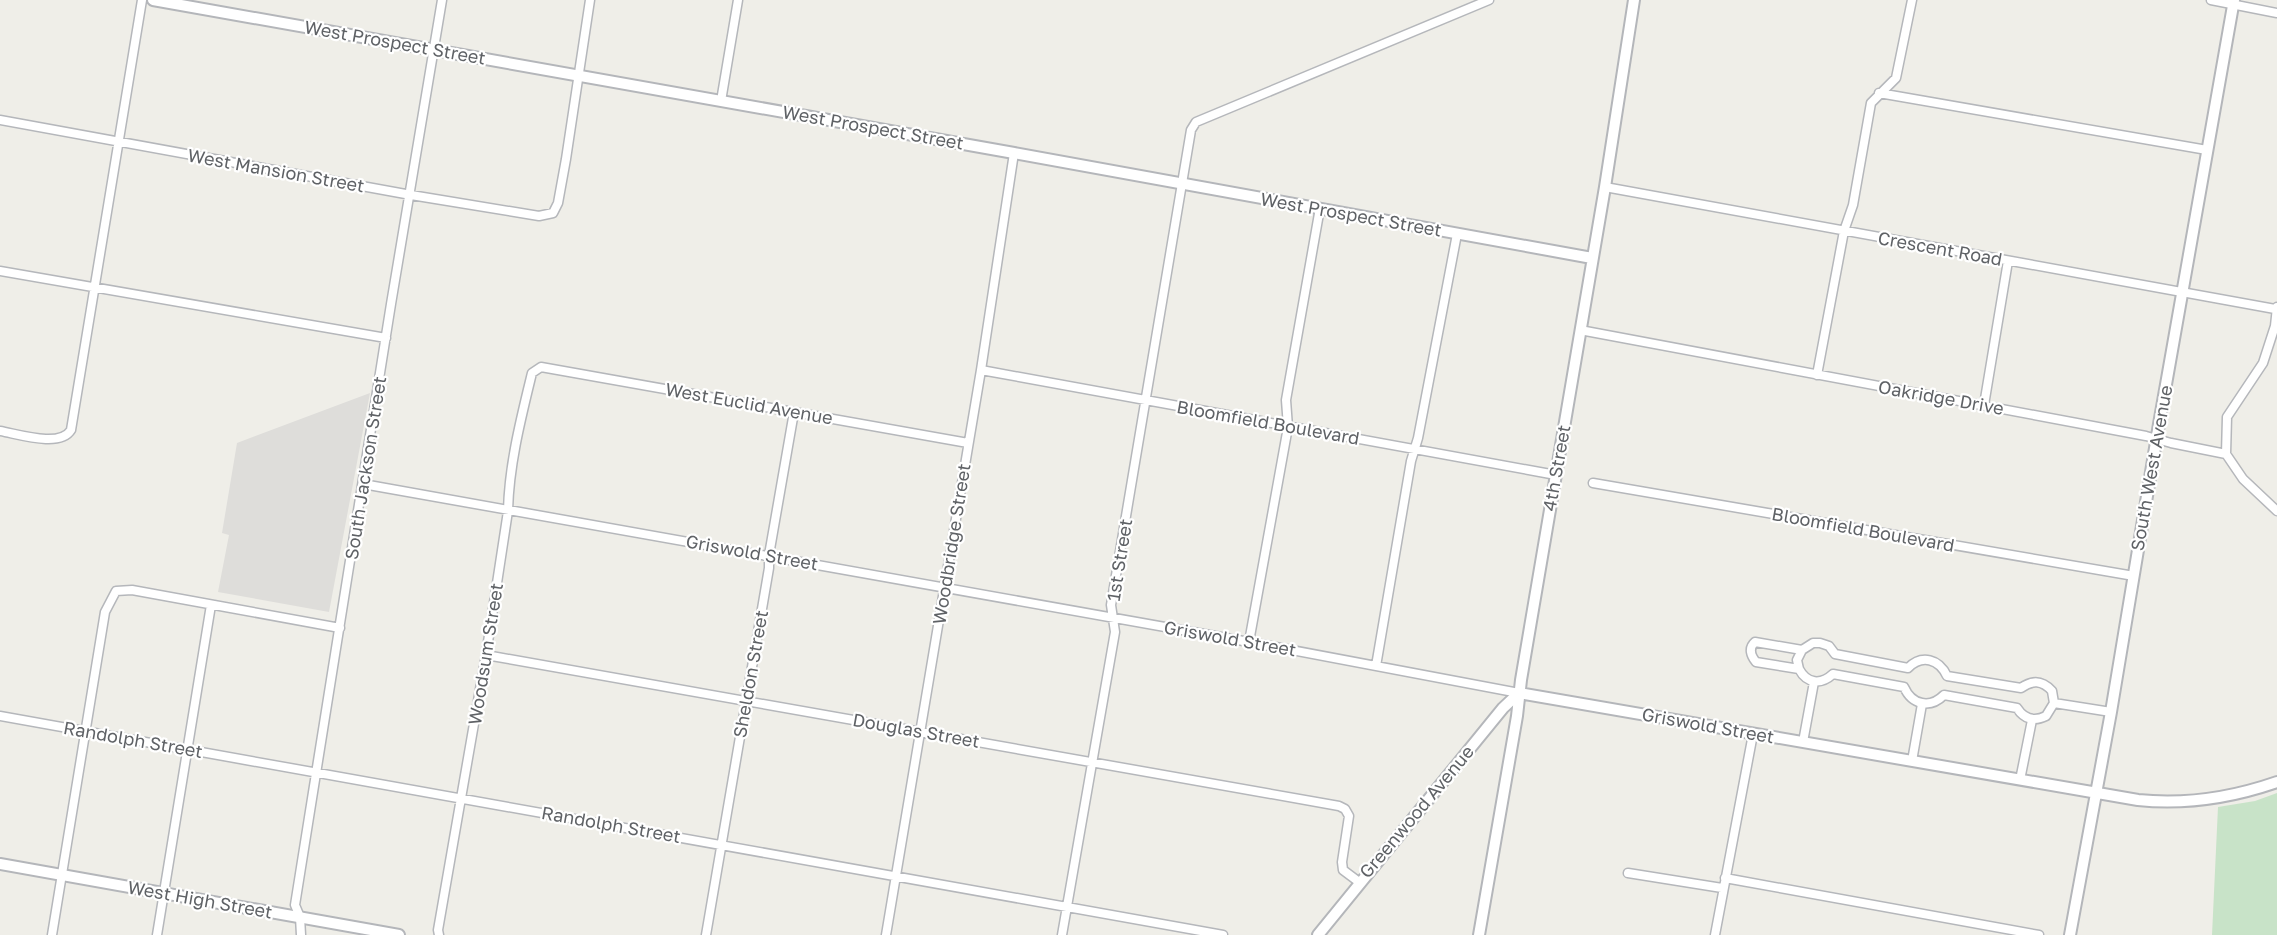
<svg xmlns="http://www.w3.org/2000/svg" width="2277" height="935" font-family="'Golos Text',sans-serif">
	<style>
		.industrial { fill: #deddda }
		.green { fill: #c8e3c8 }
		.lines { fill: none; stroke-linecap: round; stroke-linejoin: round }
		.street-casing { stroke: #b5b7bb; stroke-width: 11 }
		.secondary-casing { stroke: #b4b6ba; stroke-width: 14 }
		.street { stroke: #fff; stroke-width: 8 }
		.secondary { stroke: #fff; stroke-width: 10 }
		.labels { text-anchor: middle; stroke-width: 4.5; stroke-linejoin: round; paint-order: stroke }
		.street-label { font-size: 18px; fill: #5f6266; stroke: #fff }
	</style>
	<rect width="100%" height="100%" fill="#efeee8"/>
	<path class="industrial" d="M370 393 329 612 218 592 229 535 222 533 237 443Z"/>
	<path class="green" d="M2277 793V935H2212L2218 807 2255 801Z"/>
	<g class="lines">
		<g class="street-casing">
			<path id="street" d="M2211 0 2277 13
				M1879 93 2207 150
				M721 101 738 0
				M0 120 411 195 539 216 553 213 558 203 566 159 590 0
				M1605 187 2275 309
				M0 271 386 338
				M1580 330 2146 436 2171 443 2226 454 2243 479 2277 511
				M981 370 1556 475
				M1817 375 1844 231 1853 205 1871 103 1896 78 1912 0
				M1984 405 2008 261
				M0 431C18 434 60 448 71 430L142 0
				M2226 454 2227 417 2263 363 2275 326 2277 307
				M1593 483 2134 576
				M363 484 1249 642 1519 693
				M1249 642 1288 427 1286 400 1320 208
				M1755 642 1802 650 1813 643H1820L1829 646 1835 654 1908 668C1922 654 1939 659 1947 676L2021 688C2032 680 2042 680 2052 691L2054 703 2046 716C2034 722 2024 719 2017 708L1944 695C1930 709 1912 705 1904 687L1833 674C1821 685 1807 684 1799 669L1756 662C1751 656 1748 648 1755 642Z
				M486 655 1339 806 1345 809 1349 816 1342 862 1343 870 1359 882
				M1376 666 1411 461 1418 438 1457 234
				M1799 669 1797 660 1802 650
				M2054 703 2111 712
				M0 716 1223 935
				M1803 742 1814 682
				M1912 761 1922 704
				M2020 780 2032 720
				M1628 873 1722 888
				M1725 878 2039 935
				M52 935 105 612 116 591 132 590 340 628
				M157 935 211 605
				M301 935 300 917 295 905 391 304 442 0
				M439 935 438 930 486 655 508 511C509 465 521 418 532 373L541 367 968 443
				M706 935 769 568V555L794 412
				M886 935 981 370 1014 153
				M1062 935 1115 632 1111 605 1191 130 1196 122 1489 0
				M1715 935 1753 734"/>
		</g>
		<g class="secondary-casing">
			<path id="secondary" d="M153 0 1014 153 1592 258
				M0 864 399 935
				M1318 935 1503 708 1519 693 2138 800C2187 805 2231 798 2277 782
				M1479 935 1517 716 1521 680 1605 187 1634 0
				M2070 935 2111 712 2159 424 2234 0"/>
		</g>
		<use href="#street" class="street"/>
		<use href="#secondary" class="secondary"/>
	</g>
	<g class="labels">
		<g class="street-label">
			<text transform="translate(395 43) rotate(10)" y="6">West Prospect Street</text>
			<text transform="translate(873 128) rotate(10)" y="6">West Prospect Street</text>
			<text transform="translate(276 171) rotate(10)" y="6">West Mansion Street</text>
			<text transform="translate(1351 215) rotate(10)" y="6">West Prospect Street</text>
			<text transform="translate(1940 249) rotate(10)" y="6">Crescent Road</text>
			<text transform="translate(1941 398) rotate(10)" y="6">Oakridge Drive</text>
			<text transform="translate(749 404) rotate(10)" y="6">West Euclid Avenue</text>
			<text transform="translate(1268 423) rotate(10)" y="6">Bloomfield Boulevard</text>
			<text transform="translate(366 468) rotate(-81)" y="6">South Jackson Street</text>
			<text transform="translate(1557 468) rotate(-80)" y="6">4th Street</text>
			<text transform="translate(2152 468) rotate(-80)" y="6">South West Avenue</text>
			<text transform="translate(1863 530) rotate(10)" y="6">Bloomfield Boulevard</text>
			<text transform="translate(952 544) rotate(-81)" y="6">Woodbridge Street</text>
			<text transform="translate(752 553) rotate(10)" y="6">Griswold Street</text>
			<text transform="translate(1120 560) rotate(-81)" y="6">1st Street</text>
			<text transform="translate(1230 639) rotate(10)" y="6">Griswold Street</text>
			<text transform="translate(486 654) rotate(-81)" y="6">Woodsum Street</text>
			<text transform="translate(751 674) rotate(-80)" y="6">Sheldon Street</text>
			<text transform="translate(1708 726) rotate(10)" y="6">Griswold Street</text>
			<text transform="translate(916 731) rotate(10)" y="6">Douglas Street</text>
			<text transform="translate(133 740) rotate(10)" y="6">Randolph Street</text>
			<text transform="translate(1417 812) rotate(-50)" y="6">Greenwood Avenue</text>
			<text transform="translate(611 825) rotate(10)" y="6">Randolph Street</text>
			<text transform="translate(200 900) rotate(10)" y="6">West High Street</text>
		</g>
	</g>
</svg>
